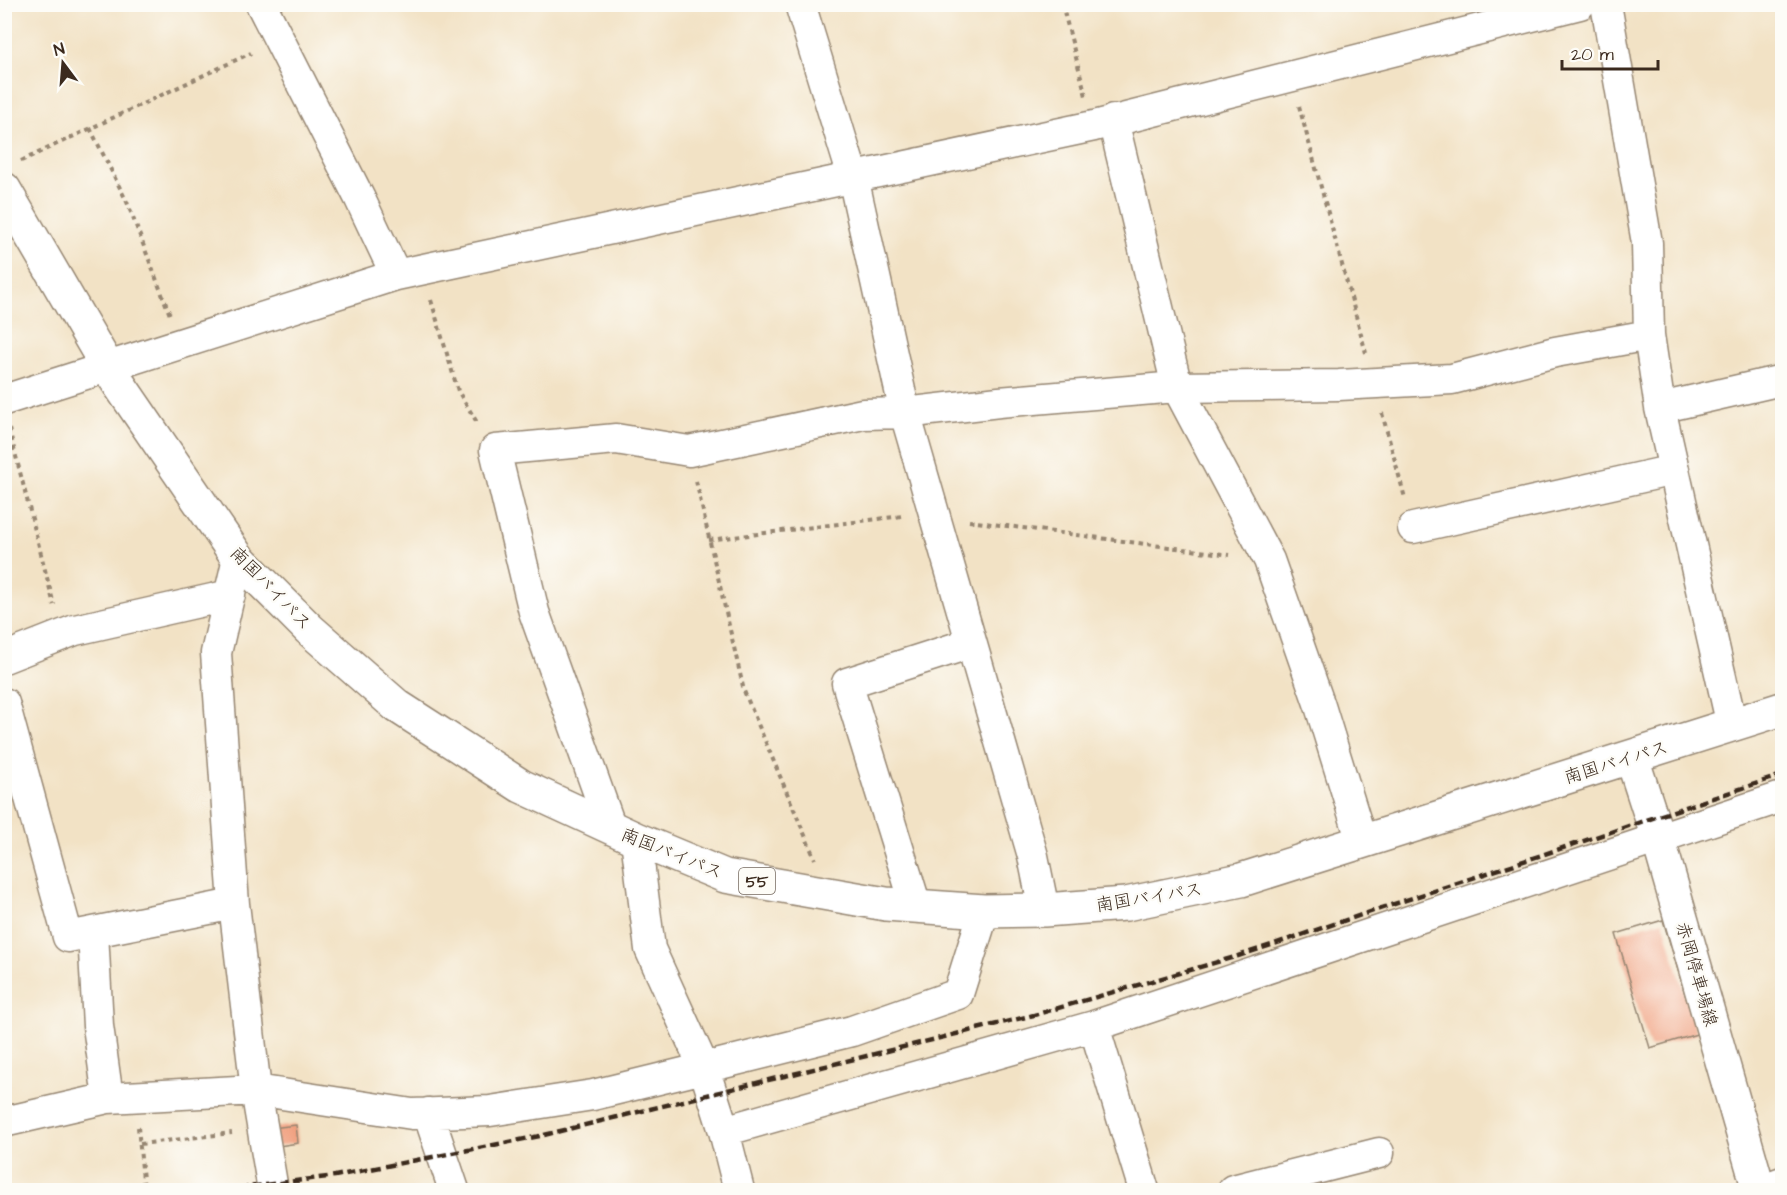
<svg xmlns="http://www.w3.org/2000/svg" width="1787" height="1195" font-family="'Architects Daughter','Klee One',sans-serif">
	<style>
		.building { fill: #f09e7d }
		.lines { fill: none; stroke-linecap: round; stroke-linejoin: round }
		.street-casing { stroke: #968672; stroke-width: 33 }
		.secondary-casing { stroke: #968672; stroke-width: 36 }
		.highway-casing { stroke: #968672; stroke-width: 36 }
		.path { stroke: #968672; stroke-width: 4; stroke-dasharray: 4.5 4.5; stroke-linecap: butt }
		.street { stroke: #fff; stroke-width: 30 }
		.secondary { stroke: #fff; stroke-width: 33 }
		.highway { stroke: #fff; stroke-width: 33 }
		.rail { stroke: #3b2a1e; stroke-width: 4.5; stroke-dasharray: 9 4.5; stroke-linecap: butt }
		.labels { text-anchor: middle; stroke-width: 5; stroke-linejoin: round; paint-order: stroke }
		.shield { fill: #fdfcf7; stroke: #75695f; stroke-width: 1.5 }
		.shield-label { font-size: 16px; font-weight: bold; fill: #3b2a1e }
		.street-label { font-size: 18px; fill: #3b2a1e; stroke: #fdfcf7 }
	</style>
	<rect width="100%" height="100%" fill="#fdfcf7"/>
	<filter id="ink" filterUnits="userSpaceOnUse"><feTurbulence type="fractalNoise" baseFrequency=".0167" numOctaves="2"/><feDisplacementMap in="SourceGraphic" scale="12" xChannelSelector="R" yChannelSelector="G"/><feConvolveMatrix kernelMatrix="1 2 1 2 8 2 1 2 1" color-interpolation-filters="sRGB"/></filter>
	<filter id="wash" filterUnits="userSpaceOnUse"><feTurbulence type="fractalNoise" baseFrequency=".008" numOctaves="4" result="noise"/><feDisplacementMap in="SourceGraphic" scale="24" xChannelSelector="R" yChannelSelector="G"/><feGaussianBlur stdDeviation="1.35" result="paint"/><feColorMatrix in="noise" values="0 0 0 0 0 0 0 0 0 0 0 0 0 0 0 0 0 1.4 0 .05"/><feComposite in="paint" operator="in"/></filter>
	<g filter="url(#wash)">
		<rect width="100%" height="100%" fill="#f2e2c5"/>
		<g id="blocks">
			<path class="building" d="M1663 920 1697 1034 1650 1048 1616 934Z
				M296 1125 298 1143 259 1149 256 1130Z"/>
		</g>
	</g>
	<g filter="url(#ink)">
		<use href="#blocks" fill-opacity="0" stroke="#968672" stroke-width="1.5"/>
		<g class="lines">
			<g class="street-casing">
				<path id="street" d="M261 4 360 199 396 275
					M1606 4 1647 243 1649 335 1660 408 1732 726
					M1113 120 1177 387 1269 560 1320 706 1362 842
					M4 400 396 275 1094 126 1580 4
					M1660 408 1782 380
					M1413 528 1674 470
					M238 558 216 653 234 904 256 1090 273 1190
					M4 658 75 630 230 595
					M4 703 68 937 234 904
					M611 828 534 612 495 450 616 439 689 451 863 414 905 413 853 177 800 4
					M636 839 650 949 704 1068 724 1131 739 1190
					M916 906 847 683 971 643
					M1044 910 1033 856 905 413 999 402 1177 387 1339 385 1452 379 1555 352 1649 335
					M93 932 98 1026 108 1098
					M1094 1026 1144 1190
					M428 1113 454 1190
					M4 1122 108 1098 256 1090 412 1114 490 1111 593 1095 704 1068 852 1031 958 994 984 911
					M724 1131 1094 1026 1782 797
					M1233 1190 1379 1153
					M1760 1190 1782 1182"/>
			</g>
			<g class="secondary-casing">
				<path id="secondary" d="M1632 758 1658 838 1759 1190"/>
			</g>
			<g class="highway-casing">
				<path id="highway" d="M4 189 108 368 238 558 309 629 397 706 521 786 636 839 725 876 886 904 984 911 1044 910 1126 904 1241 880 1782 709"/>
			</g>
			<path class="path" d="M1062 4 1086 96
				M1299 106 1366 353
				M90 128 127 202 170 315
				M21 161 251 53
				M431 300 458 391 478 424
				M1382 413 1405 498
				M9 429 54 605
				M696 481 744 691 815 859
				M969 521 1230 555
				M709 540 902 516
				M138 1127 144 1190
				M140 1144 232 1133
				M108 1190 144 1187"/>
			<use href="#street" class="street"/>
			<use href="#secondary" class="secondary"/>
			<use href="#highway" class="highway"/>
			<path class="rail" d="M225 1190 335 1176 540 1136 1034 1015 1238 956 1782 775"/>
		</g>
	</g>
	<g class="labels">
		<rect class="shield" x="739" y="868" width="36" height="26" rx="4.5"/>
		<g class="shield-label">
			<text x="757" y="887">55</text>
		</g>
		<g class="street-label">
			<text transform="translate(271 588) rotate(46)" y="6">南国バイパス</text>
			<text transform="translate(1616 762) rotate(-17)" y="6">南国バイパス</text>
			<text transform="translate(672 853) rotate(22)" y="6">南国バイパス</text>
			<text transform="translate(1149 897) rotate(-9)" y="6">南国バイパス</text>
			<text transform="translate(1697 974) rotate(74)" y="6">赤岡停車場線</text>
		</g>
	</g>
	<rect width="1787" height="1195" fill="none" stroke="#fdfcf7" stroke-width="24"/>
	<g transform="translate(63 63) rotate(344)" stroke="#fdfcf7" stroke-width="4.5" paint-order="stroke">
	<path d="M0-4.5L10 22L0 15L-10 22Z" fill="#3b2a1e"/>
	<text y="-9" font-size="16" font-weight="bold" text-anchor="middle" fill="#3b2a1e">N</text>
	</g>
	<path d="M1562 60v9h96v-9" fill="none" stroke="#3b2a1e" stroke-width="3"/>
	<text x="1571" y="60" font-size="18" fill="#3b2a1e" stroke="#fdfcf7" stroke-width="4.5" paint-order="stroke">20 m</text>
</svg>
